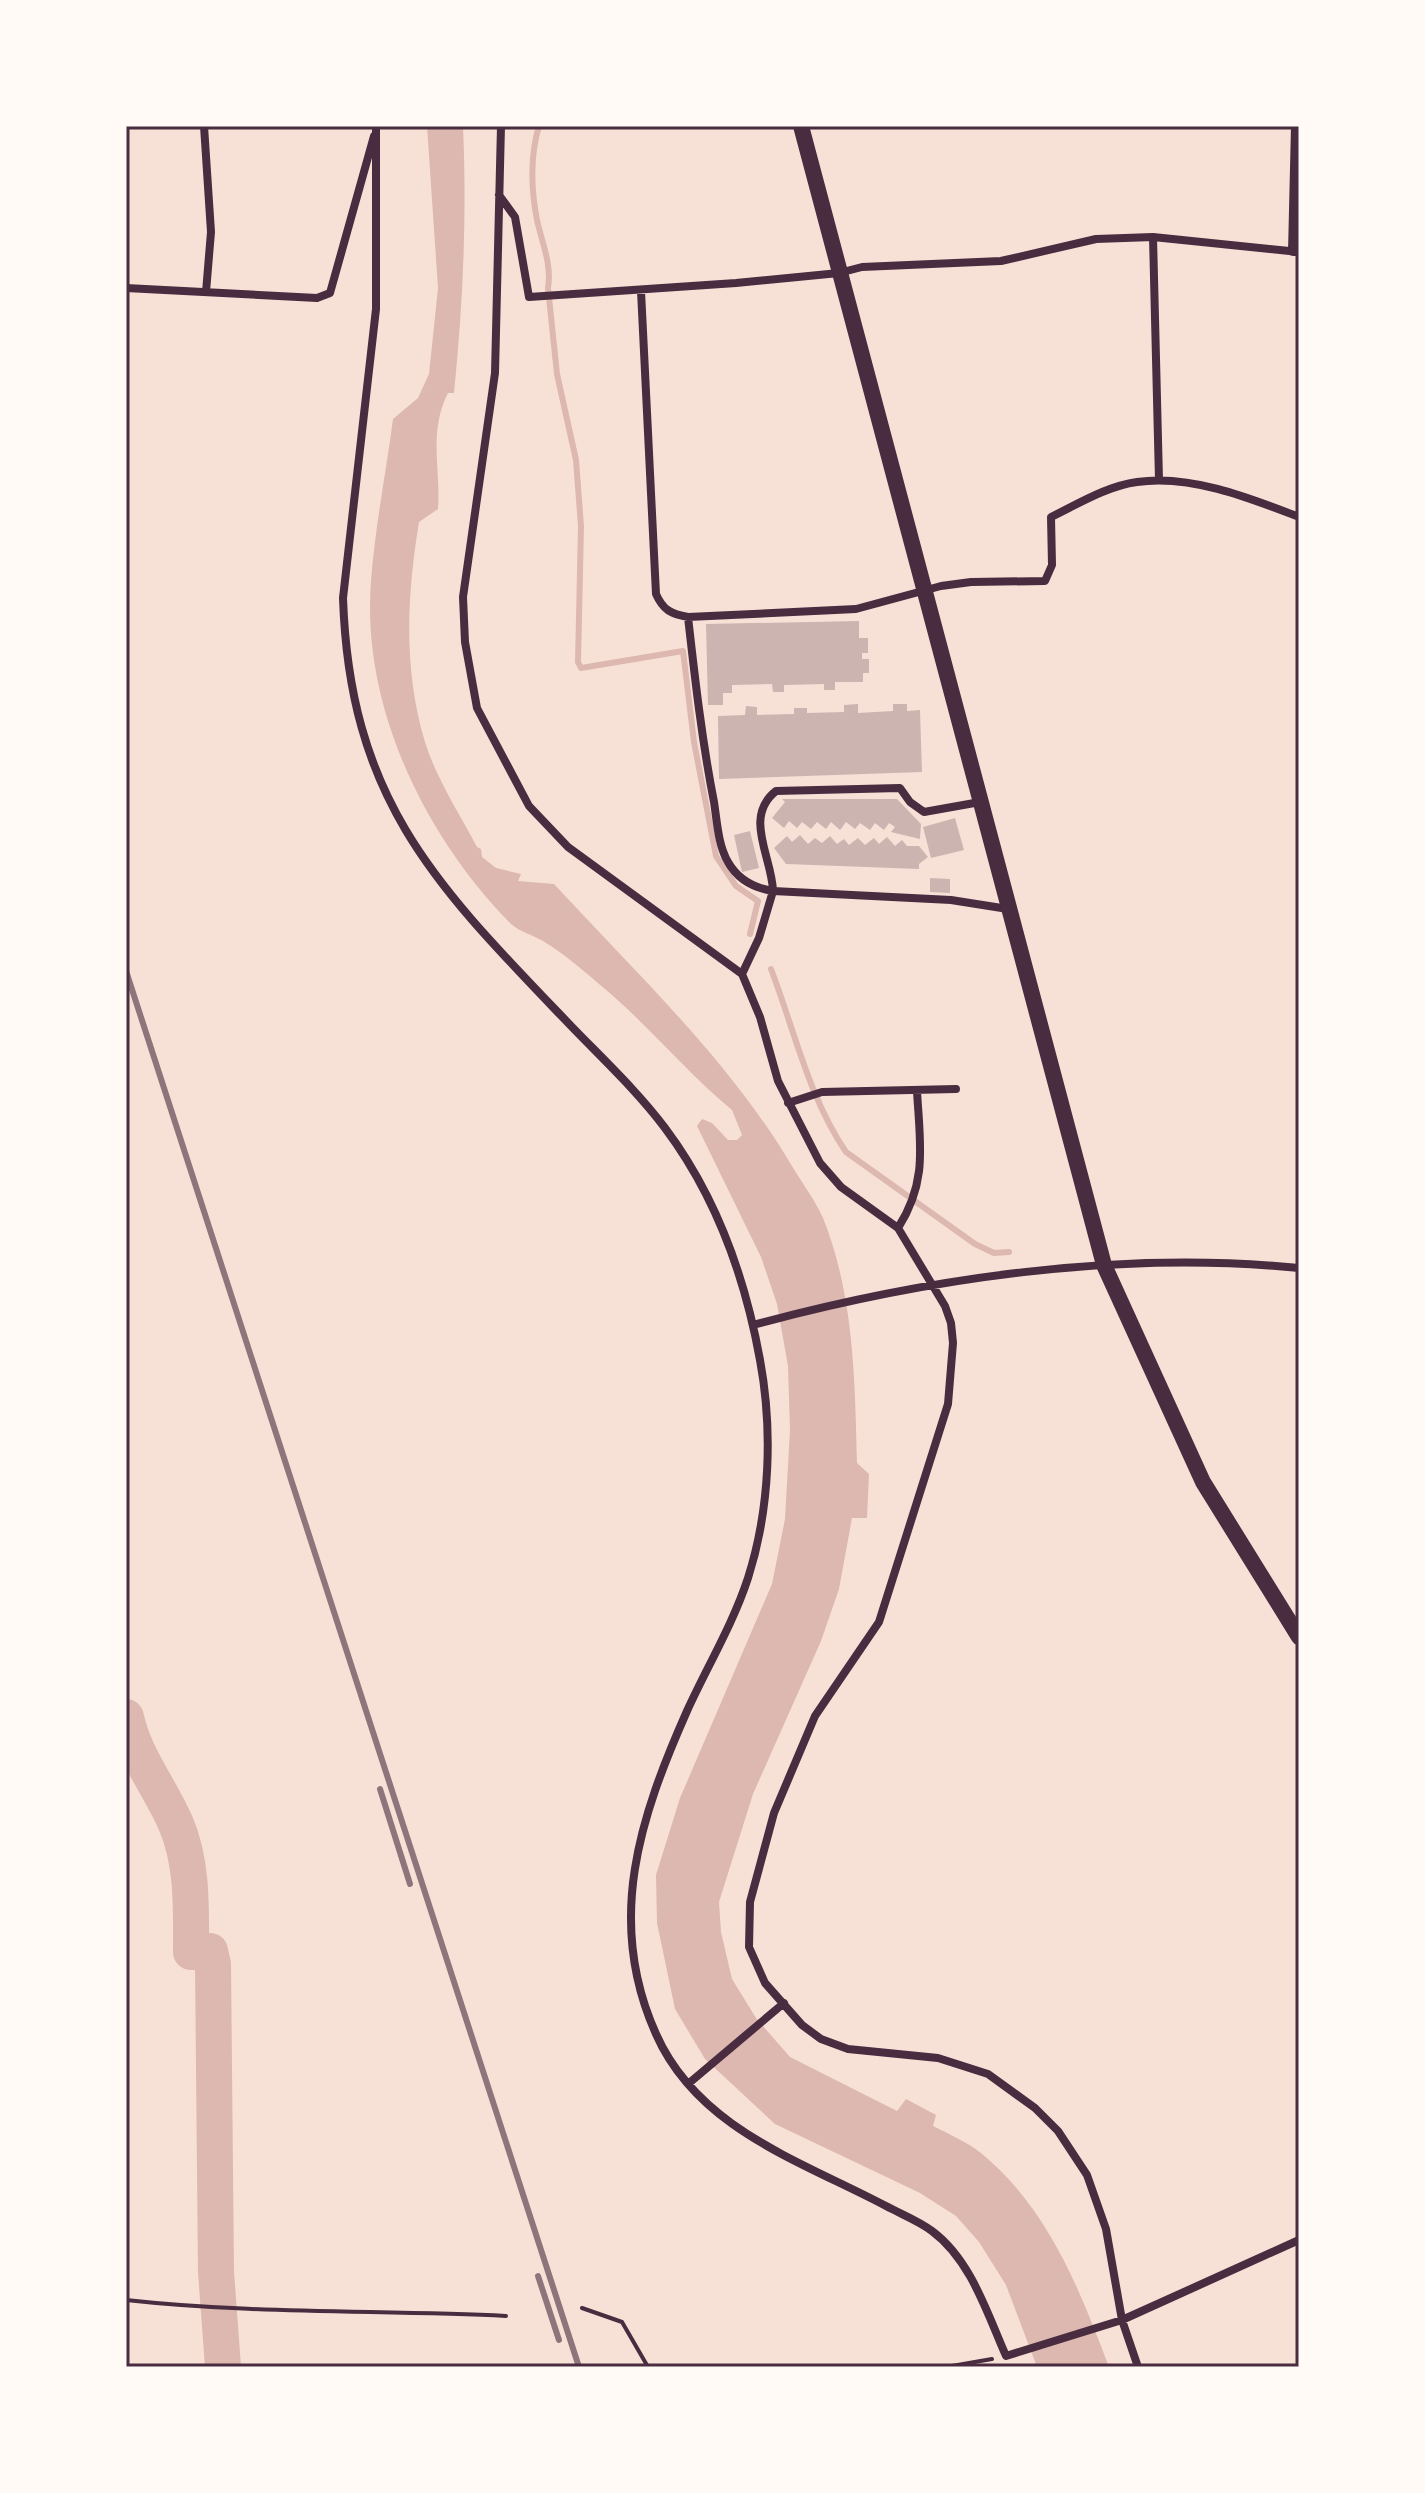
<svg xmlns="http://www.w3.org/2000/svg" width="1425" height="2493" font-family="'IBM Plex Sans',sans-serif">
	<style>
		.water { fill: #dcb8b0 }
		.lines { fill: none; stroke-linecap: round; stroke-linejoin: round }
		.stream { stroke: #dcb8b0; stroke-width: 6 }
		.river { stroke: #dcb8b0; stroke-width: 36 }
		.building { fill: #ccb4b1 }
		.path { stroke: #4a2c40; stroke-width: 4 }
		.minor { stroke: #4a2c40; stroke-width: 8 }
		.trunk { stroke: #4a2c40; stroke-width: 16 }
		.rail { stroke: #8f747c; stroke-width: 6 }
		.neatline { fill: none; stroke: #4a2c40; stroke-width: 3 }
	</style>
	<rect width="100%" height="100%" fill="#f7e1d7"/>
	<path class="water" d="M427 126H463C467 216 463 304 454 393H448C428 433 441 468 438 509L419 522C407 595 403 669 425 742 436 778 459 813 477 847L481 849 482 857 496 868 521 874 518 881 554 884C637 974 729 1060 792 1166 802 1183 815 1200 823 1218 854 1295 855 1381 857 1463L869 1474 867 1518H852L839 1589 821 1641 753 1794 719 1902 721 1932 732 1979 756 2018 790 2057 897 2111 906 2099 936 2115 933 2126C949 2134 967 2142 981 2153 1048 2208 1079 2288 1109 2367H1037L1006 2285 979 2242 956 2216 920 2193 775 2124 705 2059 675 2009 657 1923 656 1875 680 1798 772 1584 785 1519 790 1430 788 1366 777 1304 761 1257 697 1126 702 1119 712 1123 728 1140H737L742 1135 732 1110C687 1073 650 1027 605 989 586 973 565 954 543 941 533 935 520 932 511 924 425 837 361 706 371 581 375 527 386 473 393 419L418 398 429 374 438 288Z"/>
	<g class="lines">
		<path class="stream" d="M539 126C530 155 531 190 537 220 542 243 552 264 548 288L557 374 576 460 581 526 578 662 581 668 683 651 694 742 716 856 736 886 758 901 750 934
			M771 969C794 1029 809 1098 846 1152L975 1244 994 1253 1009 1252"/>
		<path class="river" d="M126 1717C134 1756 160 1787 176 1824 193 1864 191 1909 191 1952L210 1951 213 1964 216 2272 223 2367"/>
	</g>
	<path class="building" d="M859 621V638H868V653H862V659H869V673H863V682H835V690H824V684L784 685V692H773L772 684 732 685V693H723V705H708L706 624Z
		M858 704V713L893 711V704H907V711L920 710 922 772 719 779 718 716 745 715 746 706 757 707V715L794 714V708H807V713L844 712V705Z
		M782 799H897L921 824 920 839 891 832 895 827 889 823 884 830 875 823 870 830 860 823 855 829 846 822 840 830 831 822 826 829 817 822 811 829 802 822 797 828 789 821 784 828 772 818 785 802Z
		M955 818 964 850 931 858 923 827Z
		M750 831 759 868 742 872 734 835Z
		M800 835 808 844 815 838 822 843 830 836 837 844 844 839 849 845 858 838 865 845 874 838 879 844 887 837 895 846 902 840 907 846H919L928 857 919 864V869L786 864 774 848 787 836 792 842Z
		M930 878 950 879V893L930 892Z"/>
	<g class="lines">
		<path class="path" d="M126 2300C252 2314 380 2310 506 2316
			M582 2308 622 2322 648 2367
			M946 2367 992 2359"/>
		<path class="minor" d="M204 126 211 232 206 292
			M376 126V309L343 598C350 804 439 888 573 1028 604 1060 638 1092 665 1128 716 1196 745 1277 760 1360 773 1430 770 1509 748 1578 733 1624 707 1667 687 1711 640 1817 605 1921 656 2034 698 2129 801 2161 886 2206 901 2214 919 2221 932 2231 971 2260 987 2313 1006 2356L1122 2320 1299 2240
			M501 126 495 373 463 597 465 642 477 708 529 806 568 847 742 974 760 1017 778 1081 820 1163 841 1187 898 1228 945 1306 951 1323 953 1343 948 1404 879 1622 815 1716 774 1813 750 1902 749 1947 765 1983 802 2025 821 2039 848 2049 938 2058 988 2074 1035 2108 1058 2131 1087 2175 1106 2229 1122 2320 1138 2367
			M499 195 515 217 529 297 736 283 839 273 862 267 1001 261 1096 239 1153 237 1299 252
			M1153 237 1159 480
			M1292 252 1295 126
			M126 288 317 298 330 293 374 136
			M641 291 656 594C663 610 671 614 688 617L856 609 941 586 971 582 1045 581 1052 565 1051 517C1078 504 1107 486 1137 482 1190 474 1250 498 1299 517
			M688 617C695 679 702 741 714 802 717 821 718 845 728 862 738 880 754 888 773 891L759 938 742 974
			M980 802 924 812 910 802 900 788 776 791C743 817 772 857 773 891L951 900 1008 909
			M788 1103 822 1092 956 1089
			M898 1228C928 1181 920 1144 917 1091
			M753 1325C927 1278 1119 1250 1299 1268
			M688 2084 784 2003"/>
		<path class="trunk" d="M801 126 1104 1265 1203 1482 1299 1637"/>
		<path class="rail" d="M126 971 579 2367
			M380 1789 410 1884
			M538 2276 559 2340"/>
	</g>
	<rect width="1425" height="2493" fill="none" stroke="#fffaf5" stroke-width="256"/>
	<rect x="128" y="128" width="1169" height="2237" class="neatline"/>
</svg>
